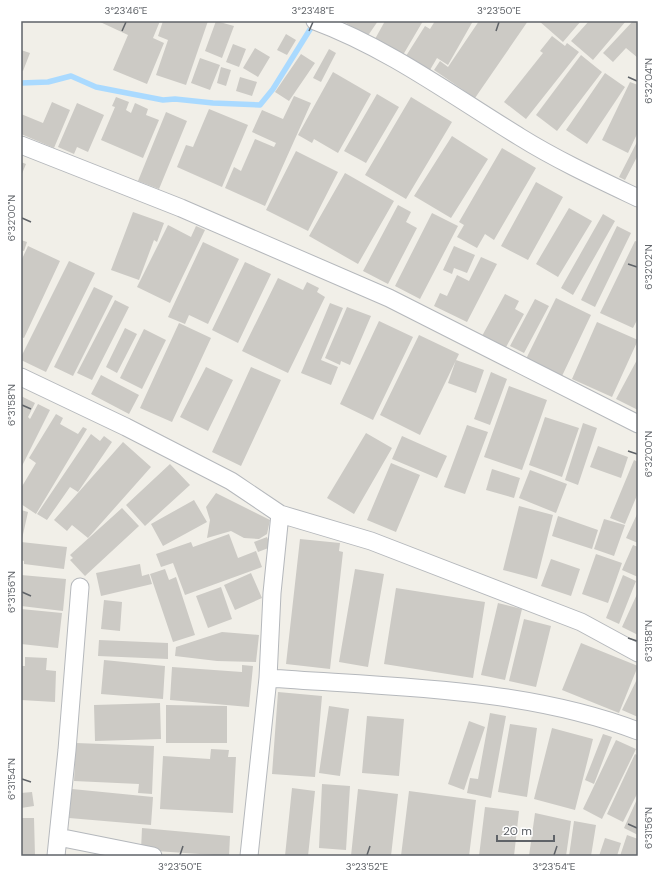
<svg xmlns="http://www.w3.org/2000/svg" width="659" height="877" font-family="'DM Sans',sans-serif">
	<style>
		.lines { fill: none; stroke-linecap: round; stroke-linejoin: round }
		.stream { stroke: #aadaff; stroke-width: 5.5 }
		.building { fill: #cccac5 }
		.minor-casing { stroke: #b5b8bc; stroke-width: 19 }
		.minor { stroke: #fff; stroke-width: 17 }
		.ticks { fill: none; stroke: #5f6368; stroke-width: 1.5 }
		.neatline { fill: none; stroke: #5f6368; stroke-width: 1.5 }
		.ticks-label { font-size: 10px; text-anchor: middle; fill: #5f6368 }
	</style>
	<rect width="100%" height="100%" fill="#f1efe8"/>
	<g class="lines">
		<path class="stream" d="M21 83 48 82 71 76 96 87 163 100 175 99 213 103 260 105 273 89 314 23"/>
	</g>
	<path class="building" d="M98 21H160L153 38 164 43 147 84 113 70 128 35Z
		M163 21H208L186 85 156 75 168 40 158 36Z
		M216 21 234 26 222 58 205 51Z
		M343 21H378L367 37Z
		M385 21H423L403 55 375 39Z
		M435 21H473L448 65 437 58 430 70 406 56 425 26 430 29Z
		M479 21H528L475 98 434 70 440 61 448 67Z
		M539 21H581L563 42Z
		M589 21H626L593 60 571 41Z
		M633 21H638V58L626 48 613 62 603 53Z
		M286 34 296 40 287 55 277 50Z
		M552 36 565 46 567 43 579 52 526 119 504 102 543 53 540 51Z
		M233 44 246 49 239 67 226 62Z
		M255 48 270 57 258 77 243 68Z
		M329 49 336 53 321 82 313 78Z
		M21 50 30 53 23 71 21 70Z
		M301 54 315 63 289 101 275 92Z
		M581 55 602 72 557 131 536 115Z
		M200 58 220 65 210 90 191 83Z
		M221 67 231 70 226 86 217 83Z
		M333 72 371 94 338 153 314 139 312 143 298 135Z
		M605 73 625 87 587 144 566 130Z
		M240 77 257 82 252 96 236 91Z
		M630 82 638 85V132L628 153 602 140Z
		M377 94 399 107 366 163 344 151Z
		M294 96 311 103 265 206 225 188 234 167 241 171 255 139 274 147 276 143 252 132 262 110 283 119Z
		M116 97 129 102 126 110 131 113 135 103 148 109 146 115 159 120 143 158 101 140 115 107 112 106Z
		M411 97 452 122 406 199 365 175Z
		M52 102 70 110 54 148 21 134V114L43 123Z
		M77 103 104 115 88 152 77 147 74 154 58 147Z
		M209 109 248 125 222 187 177 167 186 145 193 147Z
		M166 112 187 121 159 189 138 181Z
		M452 136 488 159 451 218 414 196Z
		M638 140V155L625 180 619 177Z
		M502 148 536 168 494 240 485 234 477 248 457 237 464 225 459 222Z
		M296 151 338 172 308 231 266 210Z
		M21 162 26 164 21 176Z
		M345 173 394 201 358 264 309 236Z
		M536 182 563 197 528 260 501 246Z
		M398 205 411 212 406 222 417 228 388 284 363 271Z
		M569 208 592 221 558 277 536 264Z
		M133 212 164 223 157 242 154 240 139 280 111 270Z
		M432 213 458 226 420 299 395 286Z
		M603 214 615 221 573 295 561 288Z
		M168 225 191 237 196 226 205 230 170 303 137 287Z
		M617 226 631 233 595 307 581 300Z
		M21 240 27 242 24 251 21 250Z
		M635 241 638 242V318L633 328 600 313Z
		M203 242 239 259 208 324 189 315 185 324 168 317Z
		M28 246 60 261 24 338 21 337V261Z
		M454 246 475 255 467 273 454 268 452 274 443 270Z
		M481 257 497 264 467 322 434 306 440 293 447 296 457 275 469 281Z
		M69 261 95 273 46 372 21 360V357Z
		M245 262 271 274 238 343 212 330Z
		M278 278 303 290 307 282 319 288 317 292 325 297 288 373 242 351Z
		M94 287 113 296 73 376 54 367Z
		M505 294 519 301 515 309 524 314 505 349 482 336Z
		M556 298 591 315 562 376 526 359Z
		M535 299 549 306 524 353 510 346Z
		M115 300 129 307 92 380 77 373Z
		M330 303 343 308 321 360 338 367 331 385 301 373Z
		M347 307 371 316 350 365 341 361 340 365 325 358Z
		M379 321 413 337 373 420 340 404Z
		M597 322 638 340 612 397 572 379Z
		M179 323 211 338 172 422 140 408Z
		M125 328 137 334 117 373 106 367Z
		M144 329 166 340 142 389 120 378Z
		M419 335 459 354 420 435 380 415Z
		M638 358V410L616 399Z
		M456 360 484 370 476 393 448 383Z
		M206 367 233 380 208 431 180 417Z
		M251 367 281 380 241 466 212 452Z
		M491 372 507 379 490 425 474 419Z
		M101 375 139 395 129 414 91 394Z
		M509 386 547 400 522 470 484 457Z
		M21 396 35 403 28 417 30 419 38 404 50 410 21 468Z
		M56 414 63 418 60 424 78 434 83 427 87 429 36 514 21 504V488L36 463 29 458Z
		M545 417 579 428 562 477 529 465Z
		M583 423 597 428 578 485 565 480Z
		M467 425 488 432 465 494 444 487Z
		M366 433 392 448 354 514 327 498Z
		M91 434 100 441 104 436 112 442 78 492 70 487 47 520 37 514Z
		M402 436 447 456 437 478 392 459Z
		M123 442 151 467 88 538 72 525 67 531 54 520Z
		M598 446 628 457 621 478 590 467Z
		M634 460 638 462V493L625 524 610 518Z
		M391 463 420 475 396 532 367 520Z
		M170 464 190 485 145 526 126 505Z
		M492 469 520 478 514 498 486 490Z
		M530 470 567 484 556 513 519 498Z
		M216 493 270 520 267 534 259 539 244 538 231 531 207 538 210 520 206 507Z
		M194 500 207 522 163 546 151 524Z
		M519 506 553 515 537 579 503 570Z
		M122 508 139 526 85 576 70 560 73 558 70 555Z
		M21 510 28 512 22 539H21Z
		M638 512V543L626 538Z
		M558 516 598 530 592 549 552 536Z
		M604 519 625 525 614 556 594 549Z
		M229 534 238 558 256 551 262 567 185 595 173 563 161 567 156 554 191 542 193 547Z
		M267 537 271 547 258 552 254 542Z
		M300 539 340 543 339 551 343 552 330 669 286 664Z
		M21 542 67 547 64 569 24 564V561L21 560Z
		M633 545 638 547V577L622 570Z
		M596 554 622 563 608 603 582 594Z
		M551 559 580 569 571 596 541 586Z
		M140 564 142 576 149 574 152 584 101 596 96 573Z
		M165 569 169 580 176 577 195 635 173 642 150 574Z
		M355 569 384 574 368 667 339 662Z
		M251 573 262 598 235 610 224 585Z
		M21 575 66 579 63 611 21 606Z
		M623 575 636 581 619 624 606 618Z
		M221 587 232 619 208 628 196 596Z
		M396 588 485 602 473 678 384 664Z
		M638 592V635L622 627Z
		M104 600 122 602 120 631 101 629Z
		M498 603 522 609 505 680 481 675Z
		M21 609 62 613 58 648 21 644Z
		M524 619 551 626 536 687 509 681Z
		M222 632 259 635 256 662 217 661 175 656 176 647Z
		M99 640 168 643V659L98 656Z
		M581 643 638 666 619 713 562 690Z
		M25 657 47 658 46 670 56 671 55 702 21 700V666H25Z
		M104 660 165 666 163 699 101 694Z
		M242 665 253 666 249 707 170 700 172 667 242 672Z
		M638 677V717L622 710Z
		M278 692 322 696 315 777 272 774Z
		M160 703 161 739 95 741 94 705Z
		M166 705 227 706V743H166Z
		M329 706 349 709 340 776 319 773Z
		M490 713 506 716 491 798 467 793 470 778 478 779Z
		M367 716 404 719 399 776 362 773Z
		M469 721 485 727 464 790 448 784Z
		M510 724 537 728 527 797 498 792Z
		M552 728 593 739 575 810 534 799Z
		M603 734 612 737 594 784 585 780Z
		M616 740 636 749 602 819 583 809Z
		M76 743 154 746 152 794 138 793 139 784 74 781Z
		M211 749 229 750 228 757H236L233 813 160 809 163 756 210 759Z
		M635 754 638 756V792L623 822 607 814Z
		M322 784 350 786 346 850 319 848Z
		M292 788 315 791 308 856H285Z
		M72 789 153 797 151 825 69 818Z
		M358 789 398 794 391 856H351Z
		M409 791 476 800 469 856H401Z
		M32 792 34 806 21 808V793Z
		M638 797V835L624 828Z
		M485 807 519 811 514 856H479Z
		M535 813 571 821 566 856H529Z
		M21 818H34L35 856H21Z
		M574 821 596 825 591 856H569Z
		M142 828 230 836 229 856 141 850Z
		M627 835 638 839V856H620Z
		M605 838 621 843 617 856H599Z"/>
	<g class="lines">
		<g class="minor-casing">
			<path id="minor" d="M315 21C388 48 453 96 520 137 557 160 598 179 638 198
				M21 145 181 208 389 298 638 424
				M21 377 126 427 231 481 280 514 371 541 581 622 638 653
				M268 678C389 687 523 687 638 731
				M58 837 153 856
				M56 856 67 750 80 587
				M249 856 268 678 272 593 280 514"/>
		</g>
		<use href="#minor" class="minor"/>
	</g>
	<path class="ticks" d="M122 31 126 22M309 31 313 22M496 31 499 22M628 77 637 81M22 218 31 222M628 264 637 267M22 405 31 409M628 451 637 454M22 592 31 596M628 638 637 641M22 779 31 782M628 824 637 828M180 855 183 846M367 855 370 846M554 855 557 846"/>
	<rect width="659" height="877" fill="none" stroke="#ffffff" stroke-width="44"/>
	<path d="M497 835v6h57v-6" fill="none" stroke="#5f6368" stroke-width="2"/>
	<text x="503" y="835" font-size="12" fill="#5f6368" stroke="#ffffff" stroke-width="3" paint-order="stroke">20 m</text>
	<rect x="22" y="22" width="615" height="833" class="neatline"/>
	<g class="ticks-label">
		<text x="126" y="14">3°23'46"E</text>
		<text x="313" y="14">3°23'48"E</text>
		<text x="499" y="14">3°23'50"E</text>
		<text transform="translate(648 81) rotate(-90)" y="4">6°32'04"N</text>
		<text transform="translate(11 218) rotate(-90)" y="4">6°32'00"N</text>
		<text transform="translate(648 267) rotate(-90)" y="4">6°32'02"N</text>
		<text transform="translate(11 405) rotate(-90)" y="4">6°31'58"N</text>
		<text transform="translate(648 454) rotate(-90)" y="4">6°32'00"N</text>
		<text transform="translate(11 592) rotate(-90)" y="4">6°31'56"N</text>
		<text transform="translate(648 641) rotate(-90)" y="4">6°31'58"N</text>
		<text transform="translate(11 779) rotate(-90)" y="4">6°31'54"N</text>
		<text transform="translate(648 828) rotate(-90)" y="4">6°31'56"N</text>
		<text x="180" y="870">3°23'50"E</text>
		<text x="367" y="870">3°23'52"E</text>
		<text x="554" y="870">3°23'54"E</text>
	</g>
</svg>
